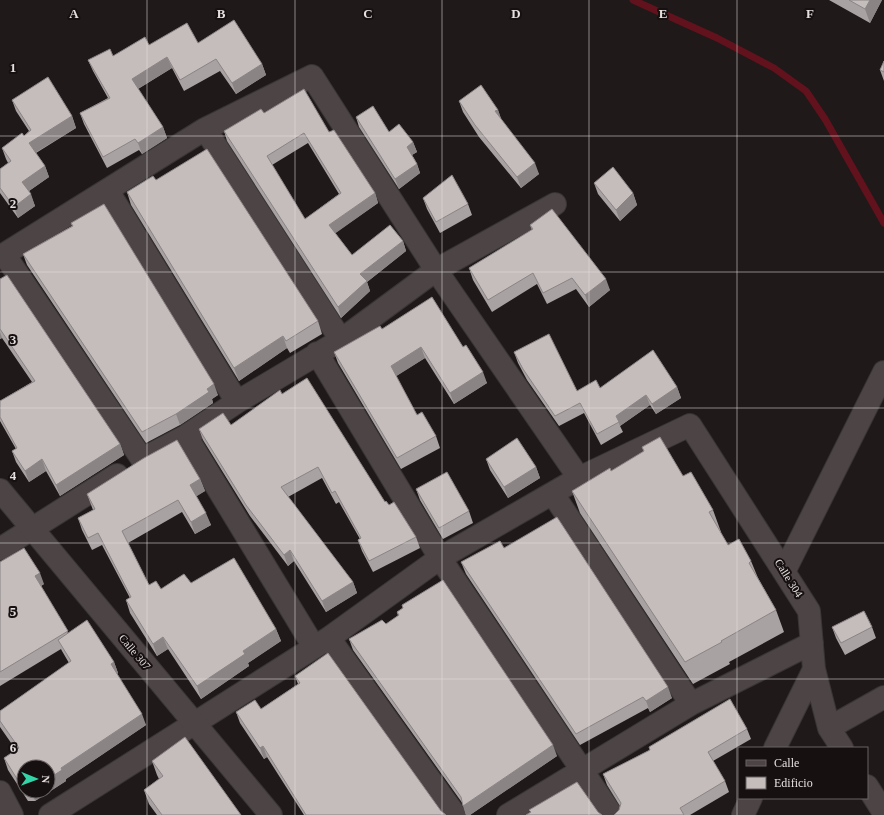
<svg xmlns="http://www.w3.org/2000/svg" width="884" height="815" font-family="Georgia,serif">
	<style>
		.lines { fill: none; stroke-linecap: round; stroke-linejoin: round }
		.stream { stroke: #62121c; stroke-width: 7 }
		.minor-casing { stroke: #393535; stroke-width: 24 }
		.tertiary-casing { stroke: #393535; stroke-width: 24 }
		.minor { stroke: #4d4545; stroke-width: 22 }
		.tertiary { stroke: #4d4545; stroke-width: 22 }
		.wall { fill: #a9a2a2; fill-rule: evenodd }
		.shaded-wall { fill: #8a8484 }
		.building { fill: #c5bcbc; stroke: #8a8484; fill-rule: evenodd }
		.grid { fill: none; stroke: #e5e0df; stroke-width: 1; stroke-opacity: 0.55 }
		.labels { text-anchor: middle; stroke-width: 4; stroke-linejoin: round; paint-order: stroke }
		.street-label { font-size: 11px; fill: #e5e0df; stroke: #171010 }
		.grid-label { font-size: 13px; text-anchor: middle; font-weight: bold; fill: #e5e0df; stroke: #171010; stroke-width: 4; stroke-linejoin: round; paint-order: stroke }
	</style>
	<rect width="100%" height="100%" fill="#201919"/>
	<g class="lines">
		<path class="stream" d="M633 0 717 38 774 68 806 91 825 119 884 223"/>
		<g class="minor-casing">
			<path id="minor" d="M205 129 341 340
				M108 191 237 402
				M4 254 142 459
				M0 257 205 129 312 76 436 270 579 478
				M317 353 440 558 612 815
				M186 436 314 647
				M150 455 186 436 237 402 341 340 436 270 555 204
				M553 494 691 704
				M0 549 117 475
				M785 570 884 372
				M329 638 455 815
				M829 728 884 697
				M775 748 814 669
				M867 786 884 813
				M0 792 12 815
				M50 815 329 638 440 558 579 478 690 425 809 611 814 669 829 728 842 748
				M508 815 691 704 812 643
				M743 815 751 798"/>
		</g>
		<g class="tertiary-casing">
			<path id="tertiary" d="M0 490 271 815"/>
		</g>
		<use href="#minor" class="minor"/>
		<use href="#tertiary" class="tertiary"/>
	</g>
	<path class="wall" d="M829 0H882L870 23Z
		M149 45 262 64 266 75 236 94 220 71 184 91 172 68 138 89 163 127 167 138 142 154 139 150 107 168 84 124 80 113 108 98 93 71 88 60 113 56Z
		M884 61V81L880 70Z
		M12 100 72 116 76 128 36 153 45 166 49 177 29 191 35 206 18 218 0 193V169L8 163 6 159 2 148 24 136 29 131 16 111Z
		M459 101 498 110 501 119 539 174 521 188 479 137 463 112Z
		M264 113 329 132 375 193 378 203 335 233 352 255 403 241 406 251 367 282 370 291 341 318 227 141 224 131ZM308 143 339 194 305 219 272 165Z
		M356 117 413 142 417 152 412 155 417 164 420 173 399 189 359 127Z
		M156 180 318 321 322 334 290 353 287 348 239 381 131 205 127 192Z
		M594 183 633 193 637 205 620 221 598 194Z
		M423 198 468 204 472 215 440 233 427 209Z
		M71 223 218 395 212 399 213 403 180 425 146 443 27 265 23 254 72 226Z
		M530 225 610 290 589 307 576 289 547 304 537 284 492 312 473 280 469 268 532 230Z
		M0 279 120 444 124 455 60 496 46 471 29 482 16 462 12 451 16 449 0 421V401L32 382 2 338 0 339Z
		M382 329 463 347 487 383 454 404 425 358 396 376 417 415 436 436 440 448 401 469 338 363 334 352Z
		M514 352 577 391 600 388 677 387 681 398 656 414 650 405 620 426 623 432 601 445 584 413 559 426 527 380 518 363Z
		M282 394 385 502 389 505 416 537 420 548 373 572 362 551 358 540 360 539 339 502 336 504 322 478 288 497 353 582 357 593 326 612 294 561 288 566 250 516 203 440 199 429 231 425Z
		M642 447 683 476 713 510 721 532H720L728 545 751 561 758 578 776 610 784 632 729 662 730 664 693 684 580 513 572 491 611 471 644 452Z
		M486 459 536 467 540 478 508 498 490 470Z
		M200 479 205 491 196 496 211 525 195 534 182 512 128 543 149 585 161 589 191 583 276 629 281 641 248 663 249 666 201 699 168 649 157 656 130 613 126 600 130 598 102 545 92 550 82 530 78 518 93 510 87 494Z
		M416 489 469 511 473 523 443 539 420 500Z
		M504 548 672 698 650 712 648 708 580 745 466 574 461 562Z
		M0 562 44 584 41 586 68 633 114 662 118 673 117 674 146 725 66 779V781L35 801H28L8 770 4 758 16 750 0 727V711L69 663 62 651 61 649 0 686ZM24 767 48 791H24Z
		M402 605 557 756 470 815H466L463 804 353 650 349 639 386 624 398 616 397 612 403 608Z
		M832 627H872L876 638 845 655 836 638Z
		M295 676 441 811 446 815H304L267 757 264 759 240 723 236 712 261 709 298 684Z
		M747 729 751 739 713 761 725 781 729 792 690 815H614L619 810 620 806 607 785 603 774 650 750 649 747Z
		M152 761 241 815H157L149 804 144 790 159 779 157 775Z"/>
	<path class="shaded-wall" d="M870 0H882L870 23 865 9Z
		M167 57 172 68 136 90 132 79Z
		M262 64 266 75 236 94 232 83Z
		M498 110 502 121 495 111Z
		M72 116 76 128 33 154 29 143Z
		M163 127 167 138 142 154 138 143Z
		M413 142 417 152 410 156 407 147Z
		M535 163 539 174 521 188 517 177Z
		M417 164 420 173 399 189 395 179Z
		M45 166 49 177 26 193 22 182Z
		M375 193 378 203 333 235 329 225Z
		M633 193 637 205 620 221 616 210Z
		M31 194 35 206 18 218 14 207Z
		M403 241 406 251 367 282 370 291 341 318 338 307 360 274Z
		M606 279 610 290 589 307 585 295Z
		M0 332 2 338 0 339Z
		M283 336 287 348 239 381 234 368Z
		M421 347 425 358 395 377 391 366Z
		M483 372 487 383 454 404 450 393Z
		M214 384 218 395 212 399 213 403 180 425 176 414 207 389Z
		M677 387 681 398 656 414 652 404Z
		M646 395 650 405 620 426 616 416Z
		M120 444 124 455 60 496 56 485Z
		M42 459 46 471 29 482 25 471Z
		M536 467 540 478 508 498 504 487Z
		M200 479 205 491 194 498 190 485Z
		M206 513 211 525 195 534 191 522Z
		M290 550 294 561 288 566 284 555Z
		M40 573 44 584 39 587 35 576Z
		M353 582 357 593 326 612 322 601Z
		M276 629 281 641 248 663 249 666 201 699 197 686 243 651Z
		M163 637 168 649 157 656 153 644Z
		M114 662 118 673 115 675 111 664Z
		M668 687 672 698 650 712 646 701Z
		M142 714 146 725 66 779V781L35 801 32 791H48V779L61 768Z
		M553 745 557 756 470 815H466L463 806Z
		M263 746 267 757 264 759 260 748Z"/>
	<path class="building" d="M849 0H870L865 9Z
		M234 20 262 64 232 83 216 59 180 80 167 57 132 79 163 127 138 143 135 139 103 157 80 113 110 98 88 60 110 49 113 56 145 37 149 45 187 23 198 43Z
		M884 61V72L880 70Z
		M48 77 72 116 29 143 45 166 22 182 31 194 14 207 0 188V169L11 161 2 148 22 133 24 136 31 130 12 100Z
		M481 85 498 110 495 111 535 163 517 177 475 125 459 101Z
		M304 89 329 132 334 130 375 193 329 225 352 255 390 225 403 241 360 274 367 281 338 307 224 131 261 109 264 113ZM304 133 341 193 305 219 267 156Z
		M373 106 389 132 399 124 413 142 407 147 417 164 395 179 356 117Z
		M207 149 318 321 286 341 283 336 234 368 127 192 153 176 156 180Z
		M613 167 633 193 616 210 594 183Z
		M452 175 468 204 436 222 423 198Z
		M104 204 214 384 207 389 209 392 176 414 142 432 23 254 73 226 71 223Z
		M552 209 606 279 585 295 572 278 543 293 533 273 488 300 469 268 533 229 530 225Z
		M7 275 120 444 56 485 42 459 25 471 12 451 17 448 0 417V401L35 381 0 329V279Z
		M432 297 463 347 466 345 483 372 450 393 421 347 391 366 417 415 422 412 436 436 397 458 334 352 380 326 382 329Z
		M549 334 577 391 596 380 600 388 653 350 677 387 652 404 646 395 616 416 619 422 597 434 580 403 555 416 523 369 514 352Z
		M307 378 385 502 386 501 389 505 394 502 416 537 369 561 358 540 361 538 335 491 332 493 318 467 281 487 353 582 322 601 290 550 284 555 246 505 199 429 223 413 231 425 280 390 282 394Z
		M660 437 683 476 691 472 713 510 709 512 728 545 739 539 751 561 749 563 776 610 721 641 722 642 685 662 572 491 610 468 611 471 644 451 642 447Z
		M517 438 536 467 504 487 486 459Z
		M177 440 200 479 190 485 206 513 191 522 178 500 122 531 149 585 156 581 161 589 184 574 191 583 234 558 276 629 243 651 245 654 197 686 163 637 153 644 126 600 131 597 98 533 88 538 78 518 95 509 87 494 144 458Z
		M447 472 469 511 439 528 416 489Z
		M557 517 668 687 646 701 643 697 576 734 461 562 500 541 504 548Z
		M24 548 40 573 35 576 68 631 0 672V562Z
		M443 580 553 745 463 806 461 797 349 639 382 620 386 624 399 615 397 612 403 608 402 605Z
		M864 611 872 627 841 643 832 627Z
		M87 620 114 662 111 664 142 714 61 768 62 770 48 779V767H24V790L4 758 19 748 0 721V711L71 661 58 640Z
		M328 653 441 811 446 815H306L263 746 260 748 236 712 255 700 261 709 300 683 295 676Z
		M730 699 747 729 708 752 725 781 680 808 684 815H614L619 810 621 803 603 774 650 750 649 747Z
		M185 737 241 815H162L144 790 163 776 152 761Z
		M577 782 598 812 602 815H526L531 812 529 810Z"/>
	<path class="grid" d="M147 0V815M295 0V815M442 0V815M589 0V815M737 0V815M0 136H884M0 272H884M0 408H884M0 543H884M0 679H884"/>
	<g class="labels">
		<g class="street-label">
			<text transform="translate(789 578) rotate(58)" y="4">Calle 304</text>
			<text transform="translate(135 652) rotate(50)" y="4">Calle 307</text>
		</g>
	</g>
	<g class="grid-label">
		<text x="74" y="18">A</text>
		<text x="221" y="18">B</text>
		<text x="368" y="18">C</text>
		<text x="516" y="18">D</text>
		<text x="663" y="18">E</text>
		<text x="810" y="18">F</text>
		<text x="13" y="72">1</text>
		<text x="13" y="208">2</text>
		<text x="13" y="344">3</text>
		<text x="13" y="480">4</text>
		<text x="13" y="616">5</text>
		<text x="13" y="752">6</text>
	</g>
	<rect x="738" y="747" width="130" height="52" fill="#171010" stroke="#696363"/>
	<rect x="746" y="760" width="20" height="6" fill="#4d4545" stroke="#696363"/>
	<text x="774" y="767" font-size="12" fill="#e5e0df">Calle</text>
	<rect x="746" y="777" width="20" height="12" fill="#c5bcbc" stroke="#696363"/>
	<text x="774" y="787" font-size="12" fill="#e5e0df">Edificio</text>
	<g transform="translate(36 779) rotate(91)"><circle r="19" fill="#171010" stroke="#696363"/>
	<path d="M0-3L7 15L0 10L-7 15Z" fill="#33d4a8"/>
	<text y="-6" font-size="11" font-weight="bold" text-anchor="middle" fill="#e5e0df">N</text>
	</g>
</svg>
